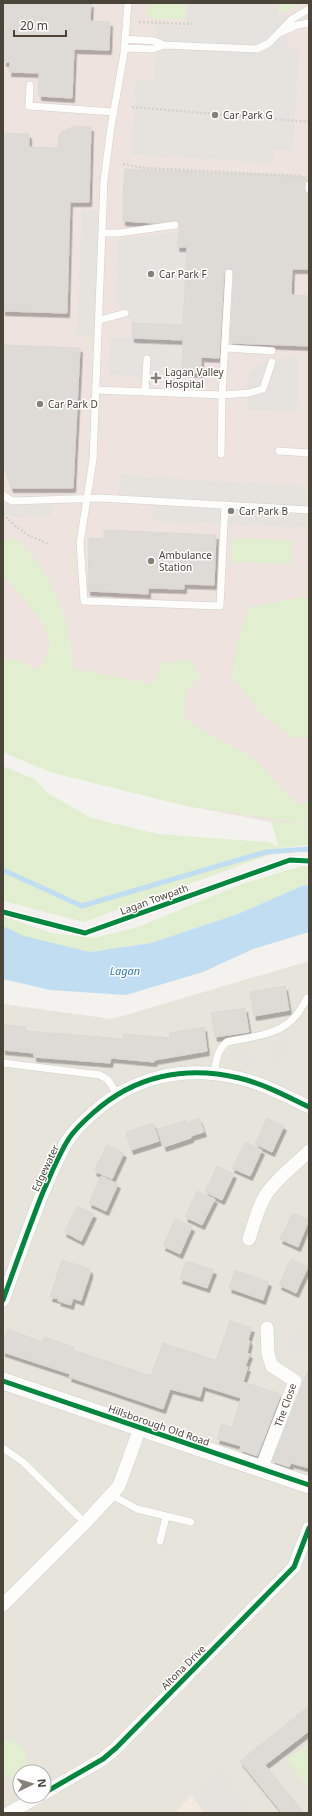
<svg xmlns="http://www.w3.org/2000/svg" width="312" height="1816" font-family="'Noto Sans',sans-serif">
	<style>
		.residential { fill: #e7e4dc; fill-rule: evenodd }
		.commercial { fill: #f3ebdf }
		.industrial { fill: #e6e2de }
		.medical { fill: #eee3df }
		.green { fill: #e1eecf }
		.parking { fill: #e6e3df }
		.water { fill: #c0ddf1 }
		.lines { fill: none; stroke-linecap: round; stroke-linejoin: round }
		.stream { stroke: #c0ddf1; stroke-width: 5 }
		.building { fill: #dedbd6; stroke: #dcd9d4; filter: url(#shadow) }
		.service-casing { stroke: #d2d0cb; stroke-width: 8 }
		.minor-casing { stroke: #d2d0cb; stroke-width: 14 }
		.tertiary-casing { stroke: #d2d0cb; stroke-width: 18 }
		.path { stroke: #d3d2cc; stroke-width: 2.5; stroke-dasharray: 2 2; stroke-linecap: butt }
		.service { stroke: #fdfdfc; stroke-width: 7 }
		.minor { stroke: #fdfdfc; stroke-width: 13 }
		.tertiary { stroke: #fdfdfc; stroke-width: 17 }
		.cycleway-casing { stroke: #fff; stroke-width: 8 }
		.cycleway { stroke: #00873e; stroke-width: 5 }
		.poi-dot { fill: #868178; stroke: #fff; stroke-width: 1.5 }
		.labels { text-anchor: middle; stroke-width: 3; stroke-linejoin: round; paint-order: stroke }
		.poi-label { font-size: 10px; fill: #4b4439; stroke: #fff; text-anchor: start }
		.street-label { font-size: 10px; fill: #4b4439; stroke: #fff }
		.water-label { font-size: 11px; font-style: italic; fill: #2e7ab2; stroke: #fff }
	</style>
	<defs>
		<filter id="shadow"><feDropShadow dx="2.5" dy="4.5" stdDeviation="0" flood-color="#0004"/></filter>
	</defs>
	<rect width="100%" height="100%" fill="#f4f2ee"/>
	<path class="residential" d="M309 961V1310L287 1348 309 1359V1813H253L218 1765 179 1809 171 1813H3V1004L112 1019ZM20 1772H44V1796H20Z"/>
	<path class="commercial" d="M218 1765 253 1813H171L179 1809Z"/>
	<path class="industrial" d="M309 1310V1359L287 1348Z"/>
	<path class="medical" d="M3 3H309V829L187 806 50 772 3 752Z"/>
	<path class="green" d="M149 3H187L186 19H150L147 14Z
		M279 3H300L285 13 279 12Z
		M14 537C34 553 56 586 63 611 69 630 71 650 75 669L154 684 163 663 192 660 200 676 186 691 185 719 211 735 253 757 298 805 309 801V824L187 806 50 772 3 752V660L17 659 39 671 50 646 43 622 3 574V541Z
		M232 538 292 540 291 564 231 562Z
		M303 597 309 599V737L293 738 261 713 232 676 236 644 250 607Z
		M3 766 36 780 46 792 91 818 158 834 268 842 279 847 271 821 309 825V845L280 848 283 850 84 922 3 901Z
		M302 866 309 867V885L302 886 238 914 151 943 90 952 21 936 3 927V916L51 933 94 938 138 927 242 884Z
		M3 1740C24 1742 29 1751 27 1772H20V1778L15 1779 3 1775Z
		M309 1743V1789L287 1759Z"/>
	<path class="parking" d="M187 3H279L278 15 289 16 287 48 299 49 293 151 273 150 272 163 132 155 136 79 154 80 157 25 185 26Z
		M82 211 103 212 99 337 77 336Z
		M178 232 177 247H187L183 325 132 323 116 300 118 239Z
		M111 337 183 340 181 379 108 375Z
		M298 356 297 412 248 411 247 374 260 362Z
		M120 475 302 486 309 493V528L153 521V501L119 499Z
		M3 495 5 497 58 500 50 516 16 517 3 514Z
		M281 1035 291 1041 277 1063 268 1057Z
		M231 1050 256 1056 253 1067 229 1061Z
		M218 1765 253 1813H205L191 1795Z"/>
	<path class="water" d="M309 885V932L253 949 203 972 126 995 50 990 3 979V926L24 936 90 952 151 943 238 914 302 886Z"/>
	<g class="lines">
		<path class="stream" d="M3 870 82 906 266 852 309 849"/>
	</g>
	<path class="building" d="M3 3H91L90 21 110 22 109 50 74 49 72 98 39 96V73L9 72 10 62H4L5 24H3Z
		M75 126 91 127 89 202H70L67 313 3 311V133L29 134V147L58 148 59 136 61 132Z
		M125 169 309 177V180L306 181 304 185 305 191 309 194V269H292L291 295 309 296V346L230 343 234 273 232 269 229 268 224 273 219 358 201 357V373L182 372 183 340 132 338V323L183 325 187 247H177L180 225 177 221 154 223 123 221V194Z
		M3 345 80 348 73 488H11L3 464Z
		M104 530 216 535 214 585 184 584V589L148 588V594L88 591 89 538 104 539Z
		M285 986 289 1010 254 1016 250 992Z
		M245 1008 249 1032 215 1037 211 1013Z
		M3 1025 26 1027V1031L123 1039V1034L170 1038 169 1033 204 1027 207 1051 155 1060 154 1062 111 1058 110 1063 34 1057V1053L3 1050Z
		M199 1118 204 1132 191 1136V1138L164 1147 158 1129 186 1120 187 1123Z
		M267 1118 284 1126 272 1152 255 1144Z
		M153 1123 159 1141 131 1150 126 1132Z
		M245 1142 262 1150 250 1176 232 1168Z
		M107 1145 124 1153 112 1179 94 1171Z
		M217 1166 234 1174 222 1200 205 1192Z
		M101 1176 118 1184 106 1211 89 1203Z
		M197 1191 215 1199 202 1225 185 1217Z
		M77 1206 94 1214 81 1241 64 1232Z
		M293 1213 309 1220 298 1247 280 1239Z
		M175 1219 192 1227 180 1254 163 1246Z
		M291 1259 308 1267 296 1293 279 1285Z
		M62 1260 90 1269V1274L81 1301 73 1298 71 1305 58 1301 59 1299 50 1297Z
		M186 1261 214 1270 207 1288 180 1279Z
		M235 1270 269 1282 263 1300 229 1288Z
		M230 1321 252 1328 248 1340 250 1341 247 1353 250 1354 245 1367H248L243 1382 281 1394 257 1456 240 1450 241 1446 217 1439 221 1424 232 1427 241 1398 203 1386 200 1397 170 1389 163 1409 69 1377 70 1374 3 1352V1343L8 1329 42 1342 44 1337 74 1347 73 1350 151 1376 163 1343 216 1360Z
		M308 1371 309 1372V1468L291 1463 289 1467 272 1461Z
		M309 1706V1731L265 1765 304 1813H282L240 1761Z"/>
	<g class="lines">
		<g class="service-casing">
			<path id="service" d="M128 3 124 53 111 127 104 180 93 460 80 543 84 601 220 606 225 505
				M282 32 297 25 309 23
				M125 39 154 41 164 45 257 49 269 43 292 19 309 9
				M124 48 153 49 164 45
				M30 85 29 106 114 112
				M309 185V189
				M102 233H119L175 225
				M100 320 125 313
				M225 348 272 351
				M96 390 222 395 249 393 263 389 272 362
				M145 392 147 359
				M279 451 309 453
				M221 454 222 395 229 273
				M3 495 12 501 101 498 309 510
				M3 1063 100 1075 108 1080 117 1094
				M214 1073C216 1061 217 1050 227 1042 264 1034 289 1036 307 998
				M3 1448 23 1462 85 1523
				M112 1495 137 1509 191 1522
				M160 1541 166 1517"/>
		</g>
		<g class="minor-casing">
			<path id="minor" d="M249 1239C254 1224 258 1206 267 1193 278 1177 295 1165 309 1151
				M3 1300C16 1264 29 1227 43 1192 51 1174 58 1156 68 1140 74 1130 84 1121 93 1113 134 1076 185 1065 239 1078 264 1084 286 1096 309 1107
				M261 1469 295 1381 272 1366 268 1354 267 1328
				M3 1605 85 1523 119 1486 140 1428
				M44 1793 103 1759 116 1748 294 1567 309 1528
				M9 1813 39 1796"/>
		</g>
		<g class="tertiary-casing">
			<path id="tertiary" d="M3 1381 309 1485"/>
		</g>
		<path class="path" d="M139 22 192 24
			M132 107 309 122
			M309 131V140
			M123 164 144 168 301 176
			M3 514 14 525 28 535 48 544"/>
		<use href="#service" class="service"/>
		<use href="#minor" class="minor"/>
		<use href="#tertiary" class="tertiary"/>
		<g class="cycleway-casing">
			<path id="cycleway" d="M3 912 85 933 290 860 309 861
				M3 1300C16 1264 29 1227 43 1192 51 1174 58 1156 68 1140 74 1130 84 1121 93 1113 134 1076 185 1065 239 1078 264 1084 286 1096 309 1107
				M3 1381 309 1485
				M44 1793 103 1759 116 1748 294 1567 309 1528"/>
		</g>
		<use href="#cycleway" class="cycleway"/>
	</g>
	<g class="poi-dot">
		<circle cx="215" cy="115" r="4"/>
		<circle cx="151" cy="274" r="4"/>
		<path d="M154 372h4v4h4v4h-4v4h-4v-4h-4v-4h4z"/>
		<circle cx="40" cy="404" r="4"/>
		<circle cx="231" cy="511" r="4"/>
		<circle cx="151" cy="561" r="4"/>
	</g>
	<g class="labels">
		<g class="poi-label">
			<text x="223" y="119">Car Park G</text>
			<text x="159" y="278">Car Park F</text>
			<text x="165" y="376">Lagan Valley<tspan x="165" dy="12">Hospital</tspan></text>
			<text x="48" y="408">Car Park D</text>
			<text x="239" y="515">Car Park B</text>
			<text x="159" y="559">Ambulance<tspan x="159" dy="12">Station</tspan></text>
		</g>
		<g class="street-label">
			<text transform="translate(154 899) rotate(-20)" y="4">Lagan Towpath</text>
			<text transform="translate(45 1168) rotate(-65)" y="4">Edgewater</text>
			<text transform="translate(285 1405) rotate(-70)" y="4">The Close</text>
			<text transform="translate(159 1425) rotate(19)" y="4">Hillsborough Old Road</text>
			<text transform="translate(183 1667) rotate(-45)" y="4">Altona Drive</text>
		</g>
		<g class="water-label">
			<text x="125" y="975">Lagan</text>
		</g>
	</g>
	<rect width="312" height="1816" fill="none" stroke="#4b4439" stroke-width="8"/>
	<g transform="translate(32 1784) rotate(85)"><circle r="19" fill="#ffffff" stroke="#b7b4b0"/>
	<path d="M0-3L7 15L0 10L-7 15Z" fill="#868178"/>
	<text y="-6" font-size="11" font-weight="bold" text-anchor="middle" fill="#4b4439">N</text>
	</g>
	<path d="M14 30v6h52v-6" fill="none" stroke="#4b4439" stroke-width="2"/>
	<text x="20" y="30" font-size="12" fill="#4b4439" stroke="#ffffff" stroke-width="3" paint-order="stroke">20 m</text>
</svg>
